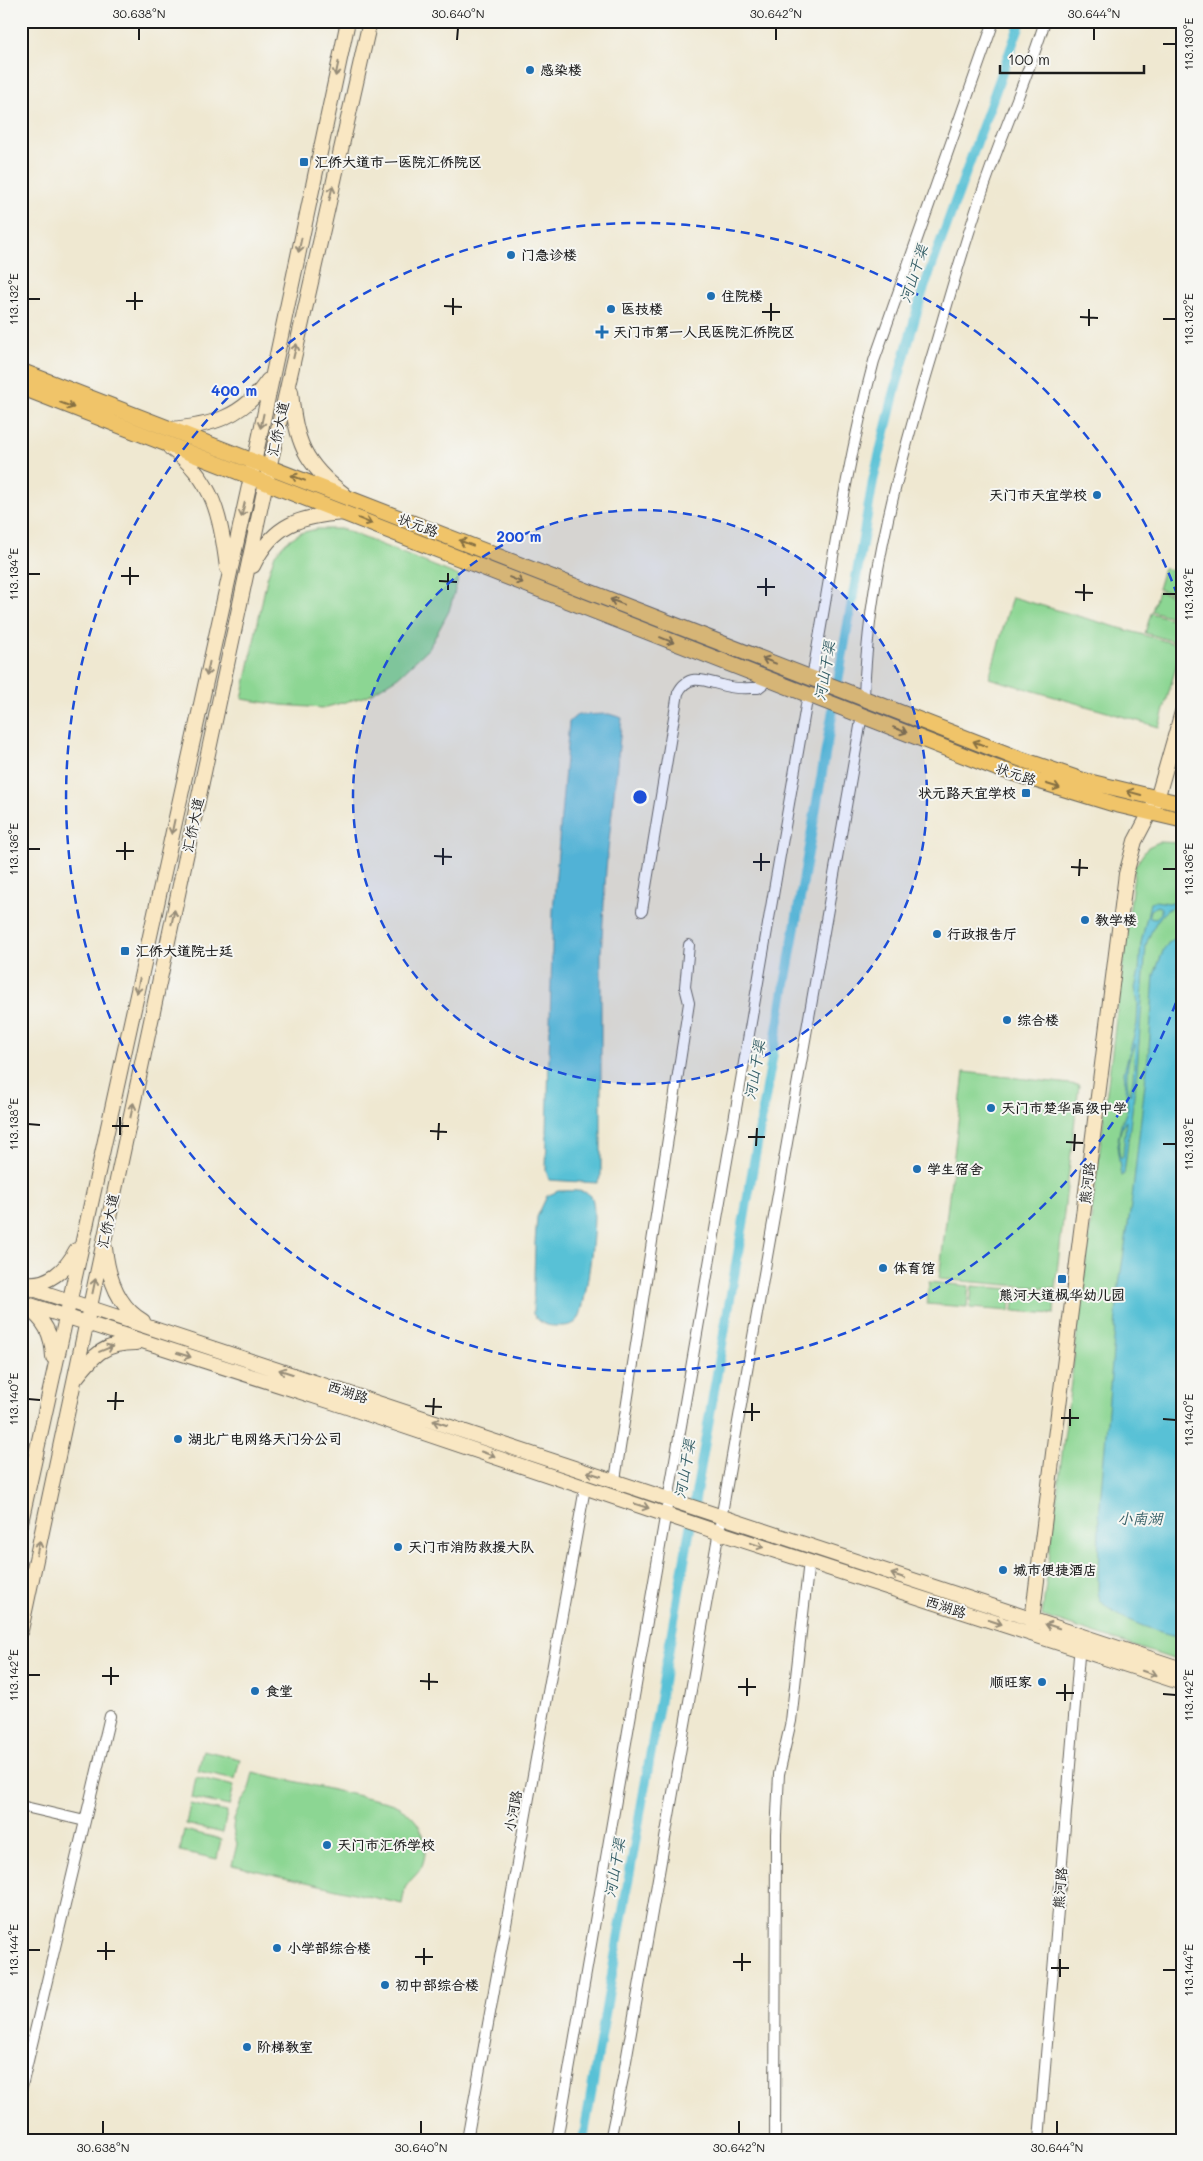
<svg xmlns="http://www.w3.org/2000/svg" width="1203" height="2161" font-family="Mali,'LXGW WenKai TC',sans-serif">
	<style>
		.green { fill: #8cd693; stroke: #547958 }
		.water { fill: #59c1d6; stroke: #3a6e79; fill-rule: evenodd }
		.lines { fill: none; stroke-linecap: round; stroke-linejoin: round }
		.canal { stroke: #59c1d6; stroke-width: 10 }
		.street-casing { stroke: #66635b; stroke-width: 12 }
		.secondary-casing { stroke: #66635b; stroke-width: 16 }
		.primary-casing { stroke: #66635b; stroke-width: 17 }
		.street { stroke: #fff; stroke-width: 10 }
		.secondary { stroke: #f9e7c3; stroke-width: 14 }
		.primary { stroke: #f0c469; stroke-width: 15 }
		.oneway { stroke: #968c78 }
		.oneway2 { stroke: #867042 }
		.ticks { fill: none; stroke: #1c1c1c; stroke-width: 2 }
		.ring { fill: none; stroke: #1d4ed8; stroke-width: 2.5; stroke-dasharray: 9 6 }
		.poi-dot { fill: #1f6fb2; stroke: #f6f6f2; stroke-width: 2 }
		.labels { text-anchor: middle; stroke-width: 4; stroke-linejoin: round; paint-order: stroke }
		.poi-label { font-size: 14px; font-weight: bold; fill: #1c1c1c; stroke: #f6f6f2; text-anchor: start }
		.street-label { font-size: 14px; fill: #1c1c1c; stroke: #f6f6f2 }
		.water-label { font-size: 15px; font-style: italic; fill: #345e66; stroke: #f6f6f2 }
		.centre { fill: #1d4ed8; stroke: #f6f6f2; stroke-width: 2.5 }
		.ring-label { font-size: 15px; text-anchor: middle; font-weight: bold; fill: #1d4ed8; stroke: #f6f6f2; stroke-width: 4; stroke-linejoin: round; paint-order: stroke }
		.neatline { fill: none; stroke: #1c1c1c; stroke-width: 2 }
		.ticks-label { font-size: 12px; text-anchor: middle; fill: #1c1c1c }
	</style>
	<rect width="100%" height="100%" fill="#f6f6f2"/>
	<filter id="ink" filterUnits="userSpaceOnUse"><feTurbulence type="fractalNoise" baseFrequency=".02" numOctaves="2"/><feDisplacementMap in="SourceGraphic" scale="10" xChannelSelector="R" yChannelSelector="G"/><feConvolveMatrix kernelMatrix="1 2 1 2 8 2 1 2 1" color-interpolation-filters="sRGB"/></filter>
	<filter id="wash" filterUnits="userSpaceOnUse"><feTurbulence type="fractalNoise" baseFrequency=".0096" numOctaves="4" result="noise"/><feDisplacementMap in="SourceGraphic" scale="20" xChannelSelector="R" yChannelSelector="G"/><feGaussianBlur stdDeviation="1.12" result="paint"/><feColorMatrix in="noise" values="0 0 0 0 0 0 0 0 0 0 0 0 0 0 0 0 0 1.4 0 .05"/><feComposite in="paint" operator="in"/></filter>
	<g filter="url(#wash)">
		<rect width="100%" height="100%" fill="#efe8d1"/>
		<path class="green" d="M317 529H342L459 576 449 611 429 648 398 677 367 696 323 708 281 705 242 699 267 578 275 554 286 542 300 533Z
			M1164 568 1182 574V596L1158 589Z
			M1158 591 1182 598V620L1152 611Z
			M1012 597 1182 646 1159 727 989 678Z
			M1151 613 1182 622V644L1145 633Z
			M1159 842 1182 843V1662L1042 1616 1135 866 1148 847Z
			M964 1072 1079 1085 1055 1289 939 1279Z
			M929 1282 969 1286 967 1307 927 1304Z
			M972 1286 1012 1289 1010 1311 970 1308Z
			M1015 1290 1055 1293 1054 1314 1013 1311Z
			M203 1750 240 1759 235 1779 198 1771Z
			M253 1772 387 1802C415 1810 433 1837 422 1866 418 1875 409 1880 405 1888 404 1893 403 1899 402 1904L232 1865 237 1844 233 1828 234 1819 241 1802 248 1793Z
			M196 1777 234 1786 229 1806 192 1798Z
			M190 1804 227 1812 223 1833 186 1824Z
			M184 1830 221 1839 217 1859 180 1851Z"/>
		<path class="water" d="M609 714 622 718 606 869 601 955V1175L597 1183 549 1180 546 1170 553 911 569 722 577 715Z
			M1182 899V904C1162 906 1152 928 1146 945L1137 1071 1124 1174 1121 1176 1117 1145 1121 1125 1128 1108 1124 1072 1137 1024 1138 1003 1135 988 1139 971 1141 943 1150 903 1155 901 1169 903ZM1157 906 1161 908V913L1155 919 1150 918 1149 915 1150 910ZM1135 1044 1133 1081 1130 1095C1124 1081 1127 1057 1135 1044ZM1126 1121 1123 1156 1121 1159C1116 1148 1119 1129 1126 1121Z
			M1182 935V1637C1162 1634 1113 1618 1101 1601 1099 1598 1098 1593 1098 1590L1099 1516 1118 1292 1132 1198 1149 1048 1154 975 1163 951 1169 942Z
			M558 1191C567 1191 585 1189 591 1196 600 1207 586 1304 579 1318 574 1327 564 1326 555 1326 545 1326 539 1322 533 1314L535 1243 537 1217 547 1196Z"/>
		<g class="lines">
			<path class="canal" d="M583 2140 873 481 895 390 922 293 1021 21"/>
		</g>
	</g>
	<g filter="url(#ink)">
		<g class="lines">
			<g class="street-casing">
				<path id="street" d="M812 678C831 572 846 465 874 361L994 21
					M864 697C868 577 900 461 935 346 952 288 968 230 989 173 1007 122 1029 73 1045 21
					M642 911 678 693C690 669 710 684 730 687 739 689 749 688 758 688L768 680
					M615 1480 689 1003 685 987 689 945
					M21 1806 85 1821
					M21 2090 110 1716
					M467 2140 585 1488
					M557 2140 808 694
					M610 2140 623 2078 862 715
					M775 2140 776 1834 779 1774 791 1721 809 1561
					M1039 2140 1080 1644"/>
			</g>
			<g class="secondary-casing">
				<path id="secondary" d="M291 391C295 440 304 464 344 494
					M169 429C211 426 243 417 268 380
					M170 448C214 479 221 518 227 568
					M253 566C273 524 300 516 344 513
					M105 1248C108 1276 117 1306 143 1321
					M25 1283C48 1286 66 1270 76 1250
					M21 1285 1182 1669
					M21 1302 332 1402 717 1532 1182 1683
					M26 1308C45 1319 52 1335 53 1357
					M76 1378C95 1354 104 1343 136 1343
					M21 1522 251 477 348 21
					M1031 1628 1126 874 1135 841 1157 799 1182 712
					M21 1630 266 482 370 21"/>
			</g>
			<g class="primary-casing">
				<path id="primary" d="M21 371 1012 756 1082 780 1182 804
					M21 387 996 768 1114 804 1182 820"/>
			</g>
			<use href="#street" class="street"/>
			<use href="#secondary" class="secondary"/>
			<use href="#primary" class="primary"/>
		</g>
		<defs><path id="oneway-shaft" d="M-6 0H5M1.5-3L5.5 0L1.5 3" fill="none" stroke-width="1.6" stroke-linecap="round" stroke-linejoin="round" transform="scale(1.25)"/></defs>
		<g class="oneway">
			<use href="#oneway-shaft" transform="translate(337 69) rotate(102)"/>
			<use href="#oneway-shaft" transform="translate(331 193) rotate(-77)"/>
			<use href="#oneway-shaft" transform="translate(300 245) rotate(102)"/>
			<use href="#oneway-shaft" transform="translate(295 351) rotate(-77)"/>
			<use href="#oneway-shaft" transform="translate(262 421) rotate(102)"/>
			<use href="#oneway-shaft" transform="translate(243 510) rotate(103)"/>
			<use href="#oneway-shaft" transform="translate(208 669) rotate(102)"/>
			<use href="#oneway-shaft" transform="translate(173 827) rotate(102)"/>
			<use href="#oneway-shaft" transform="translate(173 917) rotate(-78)"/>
			<use href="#oneway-shaft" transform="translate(138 986) rotate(102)"/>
			<use href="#oneway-shaft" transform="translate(132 1110) rotate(-78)"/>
			<use href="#oneway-shaft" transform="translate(94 1286) rotate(-78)"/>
			<use href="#oneway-shaft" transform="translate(106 1349) rotate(-23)"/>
			<use href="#oneway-shaft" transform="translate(184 1355) rotate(17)"/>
			<use href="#oneway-shaft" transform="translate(286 1372) rotate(-162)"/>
			<use href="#oneway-shaft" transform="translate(440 1423) rotate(-162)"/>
			<use href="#oneway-shaft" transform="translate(488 1454) rotate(19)"/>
			<use href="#oneway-shaft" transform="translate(594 1474) rotate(-162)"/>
			<use href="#oneway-shaft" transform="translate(642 1506) rotate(18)"/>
			<use href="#oneway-shaft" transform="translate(757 1545) rotate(18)"/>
			<use href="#oneway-shaft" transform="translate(38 1548) rotate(-78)"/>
			<use href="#oneway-shaft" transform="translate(898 1576) rotate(-162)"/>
			<use href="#oneway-shaft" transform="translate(995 1622) rotate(18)"/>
			<use href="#oneway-shaft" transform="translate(1052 1626) rotate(-162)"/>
			<use href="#oneway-shaft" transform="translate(1149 1673) rotate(18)"/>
		</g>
		<g class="oneway2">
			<use href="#oneway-shaft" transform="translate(67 405) rotate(21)"/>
			<use href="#oneway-shaft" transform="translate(298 478) rotate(-159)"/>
			<use href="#oneway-shaft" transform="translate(365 521) rotate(22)"/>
			<use href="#oneway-shaft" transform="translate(466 543) rotate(-159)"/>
			<use href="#oneway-shaft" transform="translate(516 580) rotate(22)"/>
			<use href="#oneway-shaft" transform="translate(617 602) rotate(-159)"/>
			<use href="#oneway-shaft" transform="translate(667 640) rotate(22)"/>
			<use href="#oneway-shaft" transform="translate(769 661) rotate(-159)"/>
			<use href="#oneway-shaft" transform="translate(900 730) rotate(22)"/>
			<use href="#oneway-shaft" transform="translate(980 744) rotate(-159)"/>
			<use href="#oneway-shaft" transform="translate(1053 786) rotate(17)"/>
			<use href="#oneway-shaft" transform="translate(1134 793) rotate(-165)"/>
		</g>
	</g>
	<path class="ticks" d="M139 40V28M457 40 458 28M776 40V28M1094 40V28M1163 44H1176M28 299H40M126 301H143M444 306 462 307M135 310V292M762 312H780M453 315V298M1080 317 1098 318M1163 319H1176M771 321V303M1089 326V309M28 574H40M121 576H139M439 581 457 582M130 585V567M757 587H775M448 590V573M1075 592 1093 593M1163 594H1176M766 596V578M1084 601V584M28 849H40M116 851H134M434 856 452 857M125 860V842M753 862H770M443 865V848M1071 867 1088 868M1163 869H1176M761 871V853M1079 876 1080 859M28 1124 40 1125M112 1126H129M430 1131 447 1132M120 1135V1117M748 1137H765M438 1140 439 1123M1066 1142 1083 1143M1163 1144H1176M756 1146 757 1128M1074 1151 1075 1134M28 1399 40 1400M107 1401H124M425 1406 442 1407M115 1410 116 1392M743 1412H760M433 1415 434 1398M1061 1418H1079M1163 1419 1176 1420M752 1421V1403M1070 1426V1409M28 1675H40M102 1676H119M420 1681 438 1682M111 1685V1667M738 1687H756M429 1690V1673M1056 1693H1074M1163 1694 1176 1695M747 1696V1678M1065 1701V1684M28 1950H40M97 1951H115M415 1957H433M106 1960V1942M733 1962H751M424 1965V1948M1051 1968H1069M1163 1970H1176M742 1971V1953M1060 1977V1959M103 2134V2121M421 2134V2121M739 2134V2121M1057 2134V2121"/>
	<circle cx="640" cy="797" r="287" fill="#1d4ed8" fill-opacity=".12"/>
	<g class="ring">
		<circle cx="640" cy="797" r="287"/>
		<path d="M1181 989A574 574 0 1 1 1181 605"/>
	</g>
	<g class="poi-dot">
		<circle cx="530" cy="70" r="5"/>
		<rect x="299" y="157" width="10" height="10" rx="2.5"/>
		<circle cx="511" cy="255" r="5"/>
		<circle cx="711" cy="296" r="5"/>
		<circle cx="611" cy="309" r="5"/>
		<path d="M599.5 324.5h5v5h5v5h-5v5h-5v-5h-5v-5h5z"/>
		<circle cx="1097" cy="495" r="5"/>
		<rect x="1021" y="788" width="10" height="10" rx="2.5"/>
		<circle cx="1085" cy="920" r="5"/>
		<circle cx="937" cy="934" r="5"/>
		<rect x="120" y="946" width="10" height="10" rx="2.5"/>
		<circle cx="1007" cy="1020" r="5"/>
		<circle cx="991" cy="1108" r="5"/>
		<circle cx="917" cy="1169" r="5"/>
		<circle cx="883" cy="1268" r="5"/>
		<rect x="1057" y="1274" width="10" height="10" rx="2.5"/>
		<circle cx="178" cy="1439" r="5"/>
		<circle cx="398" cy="1547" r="5"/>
		<circle cx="1003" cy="1570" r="5"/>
		<circle cx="1042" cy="1682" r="5"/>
		<circle cx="255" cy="1691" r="5"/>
		<circle cx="327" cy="1845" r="5"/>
		<circle cx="277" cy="1948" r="5"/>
		<circle cx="385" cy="1985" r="5"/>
		<circle cx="247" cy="2047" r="5"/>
	</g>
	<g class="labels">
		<g class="poi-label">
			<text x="540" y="75">感染楼</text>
			<text x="314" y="167">汇侨大道市一医院汇侨院区</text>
			<text x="521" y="260">门急诊楼</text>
			<text x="721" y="301">住院楼</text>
			<text x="621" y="314">医技楼</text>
			<text x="613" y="337">天门市第一人民医院汇侨院区</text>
			<text x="1087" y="500" text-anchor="end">天门市天宜学校</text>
			<text x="1016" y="798" text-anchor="end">状元路天宜学校</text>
			<text x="1095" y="925">教学楼</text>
			<text x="947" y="939">行政报告厅</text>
			<text x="135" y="956">汇侨大道院士廷</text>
			<text x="1017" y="1025">综合楼</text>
			<text x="1001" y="1113">天门市楚华高级中学</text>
			<text x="927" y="1174">学生宿舍</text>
			<text x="893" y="1273">体育馆</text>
			<text x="1062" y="1300" text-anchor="middle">熊河大道枫华幼儿园</text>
			<text x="188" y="1444">湖北广电网络天门分公司</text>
			<text x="408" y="1552">天门市消防救援大队</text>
			<text x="1013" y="1575">城市便捷酒店</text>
			<text x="1032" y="1687" text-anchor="end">顺旺家</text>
			<text x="265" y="1696">食堂</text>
			<text x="337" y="1850">天门市汇侨学校</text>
			<text x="287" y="1953">小学部综合楼</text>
			<text x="395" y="1990">初中部综合楼</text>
			<text x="257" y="2052">阶梯教室</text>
		</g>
		<g class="street-label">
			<text transform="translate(278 429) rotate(-78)" y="5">汇侨大道</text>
			<text transform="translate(418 525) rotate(21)" y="5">状元路</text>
			<text transform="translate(1016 774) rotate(19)" y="5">状元路</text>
			<text transform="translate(193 825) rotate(-78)" y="5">汇侨大道</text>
			<text transform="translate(1087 1183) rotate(-83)" y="5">熊河路</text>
			<text transform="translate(108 1221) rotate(-78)" y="5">汇侨大道</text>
			<text transform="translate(348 1392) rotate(18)" y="5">西湖路</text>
			<text transform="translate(946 1607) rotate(18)" y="5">西湖路</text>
			<text transform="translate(513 1811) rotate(-80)" y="5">小河路</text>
			<text transform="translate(1060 1888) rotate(-85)" y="5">熊河路</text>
		</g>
		<g class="water-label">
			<text transform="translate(914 274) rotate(-72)" y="5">河山干渠</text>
			<text transform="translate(825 671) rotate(-80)" y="5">河山干渠</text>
			<text transform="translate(755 1070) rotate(-80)" y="5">河山干渠</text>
			<text transform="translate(685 1469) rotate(-80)" y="5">河山干渠</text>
			<text x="1140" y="1524">小南湖</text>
			<text transform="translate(615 1868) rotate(-80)" y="5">河山干渠</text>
		</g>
	</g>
	<circle cx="640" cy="797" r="8" class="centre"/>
	<g class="ring-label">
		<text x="234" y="396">400 m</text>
		<text x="519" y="542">200 m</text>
	</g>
	<rect width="1203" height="2161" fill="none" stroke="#f6f6f2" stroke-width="55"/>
	<path d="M1000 65v8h144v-8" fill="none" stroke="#1c1c1c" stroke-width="2.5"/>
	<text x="1008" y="65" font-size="15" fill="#1c1c1c" stroke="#f6f6f2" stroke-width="4" paint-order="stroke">100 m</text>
	<rect x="28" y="28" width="1148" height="2106" class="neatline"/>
	<g class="ticks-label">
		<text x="139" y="18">30.638°N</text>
		<text x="458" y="18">30.640°N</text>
		<text x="776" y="18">30.642°N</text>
		<text x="1094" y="18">30.644°N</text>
		<text transform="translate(1189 44) rotate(-90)" y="4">113.130°E</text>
		<text transform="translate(14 299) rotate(-90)" y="4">113.132°E</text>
		<text transform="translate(1189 319) rotate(-90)" y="4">113.132°E</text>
		<text transform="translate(14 574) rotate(-90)" y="4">113.134°E</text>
		<text transform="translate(1189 594) rotate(-90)" y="4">113.134°E</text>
		<text transform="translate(14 849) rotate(-90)" y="4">113.136°E</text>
		<text transform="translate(1189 869) rotate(-90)" y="4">113.136°E</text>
		<text transform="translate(14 1124) rotate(-90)" y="4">113.138°E</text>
		<text transform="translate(1189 1144) rotate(-90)" y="4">113.138°E</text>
		<text transform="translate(14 1399) rotate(-90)" y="4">113.140°E</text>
		<text transform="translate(1189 1420) rotate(-90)" y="4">113.140°E</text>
		<text transform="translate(14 1675) rotate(-90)" y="4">113.142°E</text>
		<text transform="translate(1189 1695) rotate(-90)" y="4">113.142°E</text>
		<text transform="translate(14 1950) rotate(-90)" y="4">113.144°E</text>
		<text transform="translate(1189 1970) rotate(-90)" y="4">113.144°E</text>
		<text x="103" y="2152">30.638°N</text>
		<text x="421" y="2152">30.640°N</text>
		<text x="739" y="2152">30.642°N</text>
		<text x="1057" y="2152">30.644°N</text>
	</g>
</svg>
